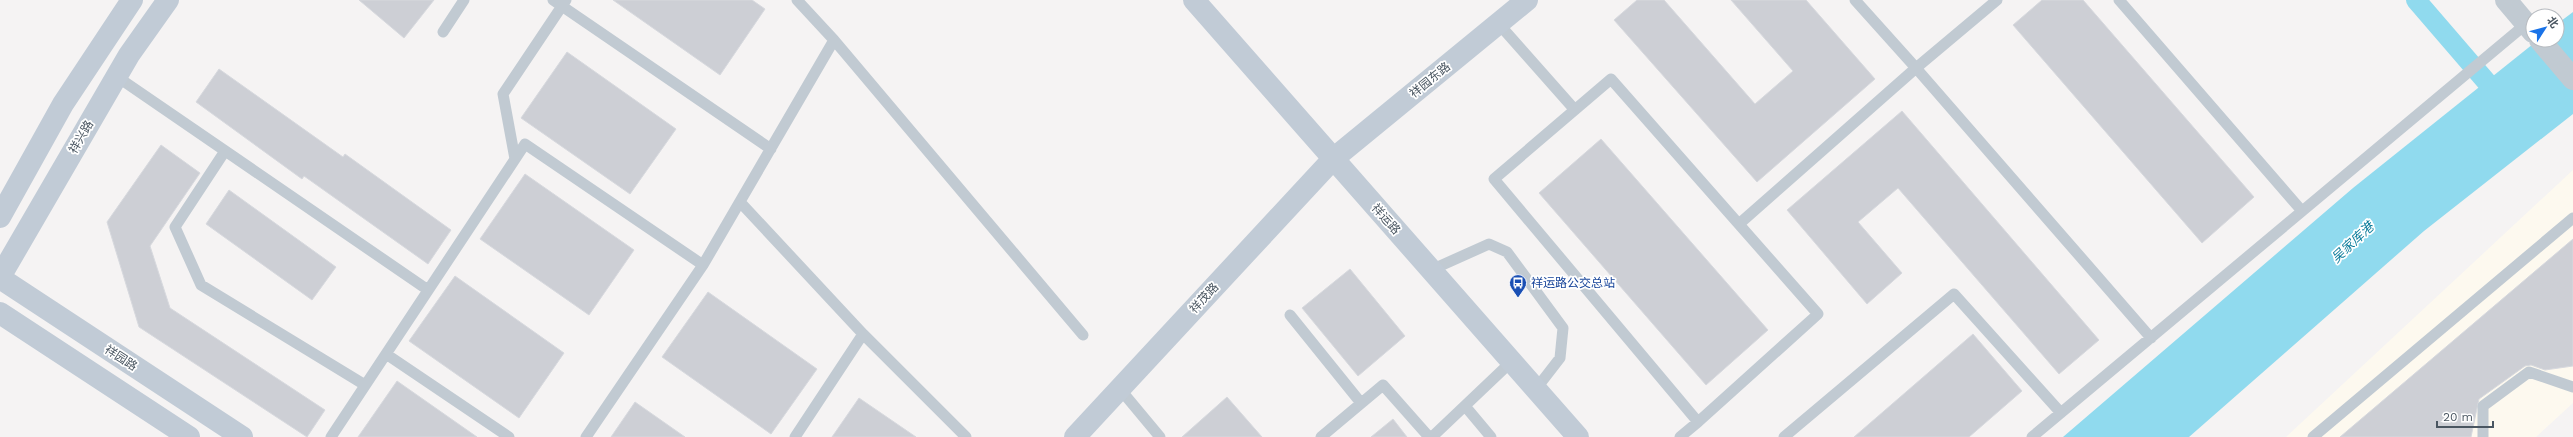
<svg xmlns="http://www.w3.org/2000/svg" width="2573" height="437" font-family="'Work Sans','Noto Sans SC',sans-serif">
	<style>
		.commercial { fill: #fdf9ef }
		.water { fill: #90daee }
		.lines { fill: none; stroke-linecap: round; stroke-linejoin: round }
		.canal { stroke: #90daee; stroke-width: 20 }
		.building { fill: #cdcfd5; stroke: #d7d9de }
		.lane { stroke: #c1cad2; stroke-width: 11 }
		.street { stroke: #c1cad2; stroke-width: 22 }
		.secondary { stroke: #c1cbd6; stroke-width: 22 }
		.labels { text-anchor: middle; stroke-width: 3.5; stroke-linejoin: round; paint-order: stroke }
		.street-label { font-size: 12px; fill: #4a5661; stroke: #fff }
		.transit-label { font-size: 12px; fill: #164399; stroke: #fff; text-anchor: start }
		.water-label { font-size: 13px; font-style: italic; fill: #0c7c9b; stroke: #fff }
	</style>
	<rect width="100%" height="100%" fill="#f5f3f3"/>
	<path class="commercial" d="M2573 170V403L2536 437H2286Z"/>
	<path class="water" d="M2573 12V114L2424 231 2189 437H2063L2353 188 2538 40H2557V24Z"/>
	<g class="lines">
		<path class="canal" d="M2416 0 2503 101"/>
	</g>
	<path class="building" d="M359 0H434L404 38Z
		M613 0H752L765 9 720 75Z
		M1637 0H1664L1755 104 1793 71 1731 0H1806L1875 79 1757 182 1614 20Z
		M2042 0H2083L2254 197 2202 243 2013 25Z
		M567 52 676 129 630 194 521 118Z
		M219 69 343 157 345 154 451 230 428 264 304 176 302 179 196 102Z
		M1902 111 2099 340 2059 374 1898 188 1858 222 1902 273 1867 304 1787 210Z
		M1601 139 1768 330 1706 385 1539 193Z
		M161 145 200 173 150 246 170 308 325 410 307 437 139 327 107 222Z
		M525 174 634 250 589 315 480 239Z
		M229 190 336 267 312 300 206 224Z
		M2573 239V366L2545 370 2531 365 2525 366 2479 399 2471 437H2340Z
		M1350 269 1405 336 1358 376 1302 308Z
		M455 276 564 353 519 418 409 341Z
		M708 292 817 369 771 434 662 357Z
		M1973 334 2022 391 1969 437H1854Z
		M397 381 477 437H358Z
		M1227 397 1262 437H1182Z
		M859 398 916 437H832Z
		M635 402 685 437H611Z
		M1393 419 1407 437H1371Z"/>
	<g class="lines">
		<path class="lane" d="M553 0 771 149
			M797 0 834 40 1083 335
			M1997 0 1916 68 2151 338
			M2119 0 2302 211
			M1498 23 1575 110
			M443 32 464 0
			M116 76 428 290
			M225 151 175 227 201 285 365 385
			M515 159 503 94 566 0
			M740 202 863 334 966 437
			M1739 224 1916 68 1855 0
			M1431 270 1489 244 1507 252 1563 328 1560 358 1536 389
			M1290 315 1361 403
			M386 354 509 437
			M1120 389 1160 437
			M1465 406 1491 437
			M331 437 525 144 703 265
			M586 437 703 265 834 40
			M795 437 863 334
			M1321 437 1383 385 1429 437
			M1432 437 1512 361
			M1680 437 1698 422 1818 314 1611 79 1494 179 1698 422
			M1784 437 1954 294 2061 413
			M2032 437 2526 24
			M2313 437 2573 218
			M2483 437V406L2529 372 2573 387"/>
		<path class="street" d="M2506 0 2533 32
			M2540 40 2573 79"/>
		<path class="secondary" d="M1194 0 1578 437
			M0 217 63 104 132 0
			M0 277 129 55 168 0
			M0 278 242 437
			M0 313 189 437
			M1075 437 1333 159 1527 0"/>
	</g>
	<defs>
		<g id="bus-pin" transform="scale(0.9)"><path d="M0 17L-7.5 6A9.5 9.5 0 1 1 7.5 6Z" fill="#1a4fb4" stroke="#fff"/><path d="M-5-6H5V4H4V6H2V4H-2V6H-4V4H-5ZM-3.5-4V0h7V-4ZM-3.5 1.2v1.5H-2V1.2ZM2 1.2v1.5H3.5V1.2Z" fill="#fff"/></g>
	</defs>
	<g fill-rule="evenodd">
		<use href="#bus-pin" x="1518" y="283"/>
	</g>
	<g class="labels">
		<g class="street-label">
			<text transform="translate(1430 80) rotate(-39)" y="4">祥园东路</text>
			<text transform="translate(81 137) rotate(-60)" y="4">祥兴路</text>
			<text transform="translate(1386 219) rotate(48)" y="4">祥运路</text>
			<text transform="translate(1204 298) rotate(-47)" y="4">祥茂路</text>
			<text transform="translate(121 358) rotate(33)" y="4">祥园路</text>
		</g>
		<g class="transit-label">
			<text x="1531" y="287">祥运路公交总站</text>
		</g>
		<g class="water-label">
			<text transform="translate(2352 242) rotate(-43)" y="5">吴家库港</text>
		</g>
	</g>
	<g transform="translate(2545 28) rotate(54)"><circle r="19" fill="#ffffff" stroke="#b7bbc0"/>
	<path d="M0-3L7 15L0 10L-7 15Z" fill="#1a73e8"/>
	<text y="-6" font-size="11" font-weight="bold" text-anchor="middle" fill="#4a5661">北</text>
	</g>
	<path d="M2437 421v6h56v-6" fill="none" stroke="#4a5661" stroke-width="2"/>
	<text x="2443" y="421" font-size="12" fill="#4a5661" stroke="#ffffff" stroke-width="3" paint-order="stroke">20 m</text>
</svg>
